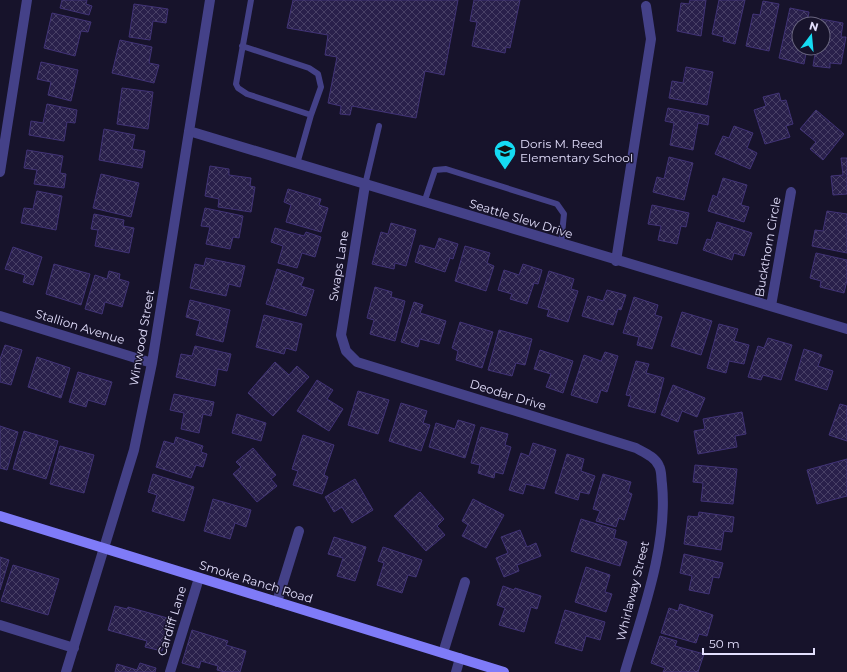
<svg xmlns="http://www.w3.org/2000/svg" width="847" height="672" font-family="Montserrat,sans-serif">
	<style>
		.building { fill: url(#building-cross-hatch); stroke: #413376 }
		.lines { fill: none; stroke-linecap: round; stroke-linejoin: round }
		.service { stroke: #444188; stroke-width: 6 }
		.minor { stroke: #444188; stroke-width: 10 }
		.secondary { stroke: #7f7bf8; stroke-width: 10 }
		.labels { text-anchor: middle; stroke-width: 3; stroke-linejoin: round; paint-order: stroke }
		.poi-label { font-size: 12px; fill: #e3dffd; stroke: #17132b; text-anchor: start }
		.street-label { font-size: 12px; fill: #e3dffd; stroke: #17132b }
	</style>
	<defs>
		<pattern id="building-cross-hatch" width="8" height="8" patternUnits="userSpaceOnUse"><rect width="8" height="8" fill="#29204b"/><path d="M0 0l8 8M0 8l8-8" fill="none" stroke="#484066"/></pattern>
	</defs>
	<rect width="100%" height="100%" fill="#17132b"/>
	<path class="building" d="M62 0H87L86 4 92 6 89 15 60 8Z
		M293 0H458L444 75 425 71 416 118 352 106 350 115 340 114 341 106 328 103 337 57 325 55 328 35 287 28Z
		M474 0H520L510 48 506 47 505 53 472 46 477 22 470 21Z
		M690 0H706L701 36 677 31 681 3 689 4Z
		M719 0H745L735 44 723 41 724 37 712 34Z
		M763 1 779 4 769 51 746 46 753 14 760 15Z
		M134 4 168 9 166 23 153 21 150 40 129 37Z
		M790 8 809 12 807 24H799V48H807L804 64 779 58Z
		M52 13 91 22 88 32 81 31 75 56 44 48Z
		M821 19 843 23 841 37H846L841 64 830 63V68L813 66 816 48H823V24H820Z
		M120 40 152 47 149 63 159 65 154 83 112 73Z
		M41 62 78 70 71 101 48 95 51 82 37 79Z
		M686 67 713 72 707 105 669 98 672 81 683 83Z
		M122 88 153 92 148 129 117 124Z
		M779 93 781 101 786 100 793 124 786 126 790 137 765 144 754 110 766 106 763 97Z
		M47 104 77 110 75 123 67 122 64 141 29 135 31 121 43 123Z
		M668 108 709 116 708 125 698 123 693 150 670 145 674 123 665 121Z
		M816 110 844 134 823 160 810 149 816 142 800 129Z
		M734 126 753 133 747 148 757 153 750 169 715 154 723 136 729 138Z
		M104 129 135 135 132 149 145 151 142 168 99 160Z
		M27 150 63 156 60 173 66 174 64 188 34 184 37 170 24 168Z
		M669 157 693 163 684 200 653 192 657 177 664 179Z
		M841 158H847V194L833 195 831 176 843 175Z
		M210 166 229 169V175L251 178 250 186 255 187 251 212 218 207 219 199 205 196Z
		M101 174 139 183 131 217 93 208Z
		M723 178 747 185 741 205 749 207 744 222 708 211 713 195 717 197Z
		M288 189 321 199 319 205 328 208 321 232 286 222 291 205 284 202Z
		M37 191 62 196 56 230 21 223 24 208 33 209Z
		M652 205 689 213 686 227 681 226 677 244 658 240 661 226 648 224Z
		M205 208 243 216 239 238 233 237 230 249 206 244 210 227 201 226Z
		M827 211 847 214V253L812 246 815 230 823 231Z
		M94 214 124 220 123 226 134 228 129 253 95 246 98 230 91 229Z
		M717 222 752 233 744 256 734 253 732 260 703 250 707 239 711 240Z
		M391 223 416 230 406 266 395 263 394 269 372 264 381 232 388 234Z
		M275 228 304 236 306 232 321 237 315 257 302 253 297 268 278 263 283 246 271 242Z
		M439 238 458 244 453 259 450 258 445 272 415 262 420 245 435 249Z
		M465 246 490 253 487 263 494 266 486 291 455 281Z
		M13 247 42 257 33 285 23 282 25 275 5 269Z
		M816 253 847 260V280L844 293 820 287 821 281 810 278Z
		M206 258 245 266 240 287 229 284 226 296 190 288 195 264 204 266Z
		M54 264 90 274 81 305 46 294Z
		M523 264 542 270 538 284 534 283 527 304 510 299 512 294 498 290 504 270 519 275Z
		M277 269 304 278 301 286 314 290 306 316 266 304Z
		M109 271 120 274 119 279 129 282 122 307 105 302 102 314 85 309 95 275 107 279Z
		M549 271 574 279 571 289 578 291 568 322 547 316 549 310 538 307Z
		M375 287 392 292 391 297 405 301 395 341 370 334 374 320 367 318Z
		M607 290 626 295 621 310 618 309 613 325 582 316 588 296 603 301Z
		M634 297 658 305 655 315 662 317 652 349 637 345 639 337 623 333Z
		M190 300 230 310 223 342 196 335 200 321 186 317Z
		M414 302 423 305 420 313 446 321 439 344 420 339 418 347 401 342Z
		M682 312 712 321 701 355 671 346Z
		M264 315 302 324 296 351 286 348 284 354 256 347Z
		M460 322 493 332 482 368 456 360 458 351 452 348Z
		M719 324 738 329 734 341 749 345 744 364 729 361 726 373 707 368Z
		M499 330 532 339 525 365 516 363 512 376 488 370Z
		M768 338 792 345 781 380 763 375 761 380 748 377 758 346 764 348Z
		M5 345 22 350 11 385 0 382V359Z
		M195 346 231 354 227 371 218 369 215 386 176 377 181 354 192 356Z
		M804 349 822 355 818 366 833 371 827 390 795 380Z
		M540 350 573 361 563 393 546 387 551 374 534 369Z
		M605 352 618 356 607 392 601 390 597 403 571 395 584 355 601 361Z
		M37 357 70 368 61 398 28 387Z
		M636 361 649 364 646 373 664 378 655 413 628 406 631 396 626 395Z
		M275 362 289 375 297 366 309 377 273 416 248 393Z
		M78 372 112 382 105 405 88 400 86 407 69 402Z
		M317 380 333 390 327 399 343 409 329 431 297 411Z
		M673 385 705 398 697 417 682 411 678 422 661 415Z
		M358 391 389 400 378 434 348 425Z
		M174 394 214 402 211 416 203 414 199 433 181 429 184 413 170 410Z
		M401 403 427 411 423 423 430 425 421 451 389 441Z
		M840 404 847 406V441L829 435Z
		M742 412 746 434 735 436 737 447 698 454 694 431 705 429 703 419Z
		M237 414 266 423 261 441 232 433Z
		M458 420 475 425 465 458 429 447 436 423 455 429Z
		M0 426 18 432 7 470 0 468Z
		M481 427 508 434 505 445 511 447 503 474 495 472 494 478 478 473 480 465 471 463Z
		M24 431 58 441 46 479 13 469Z
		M303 435 334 445 324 475 328 477 322 494 293 485 298 471 292 469Z
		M176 437 203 446 201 452 207 454 203 467 196 465 191 478 156 467 164 441 174 444Z
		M533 443 556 450 544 489 526 484 523 494 509 490 521 453 529 456Z
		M60 446 94 455 84 493 50 484Z
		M253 448 276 475 271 479 277 486 257 502 233 474 241 467 236 462Z
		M567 454 584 459 581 471 595 476 589 494 580 492 578 500 555 493Z
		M847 459V496L817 504 807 470Z
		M695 465 737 469 733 504 701 501 703 483 693 482Z
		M153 474 194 487 184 521 152 511 157 495 148 492Z
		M603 474 631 482 628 492 632 494 624 520 619 518 616 527 596 521 600 511 593 509Z
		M355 479 373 510 352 523 342 507 334 512 325 497Z
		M420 492 444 519 437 526 445 535 426 551 394 516Z
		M213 499 251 510 246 527 235 523 230 539 204 531Z
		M473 499 504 515 486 548 462 536 468 525 462 521Z
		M699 512 734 517 732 532 724 531 721 550 684 544 688 516 698 517Z
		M581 519 616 530 614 538 627 542 620 566 571 551Z
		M520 530 527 547 536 543 541 556 517 565 519 571 504 577 496 558 508 553 501 537Z
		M334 537 366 547 355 581 337 576 343 558 328 554Z
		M383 547 422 560 416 577 408 575 402 593 377 585 384 563 378 561Z
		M684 554 723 563 719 578 713 577 709 594 689 590 692 576 680 573Z
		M0 557 9 560 0 590Z
		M13 565 59 579 48 615 1 601Z
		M586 567 610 575 605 592 612 594 606 612 575 602Z
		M503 586 514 590 515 588 541 596 537 609 531 607 524 632 499 625 505 608 497 605Z
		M680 604 713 615 707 636 699 634 696 643 661 633 669 608 678 611Z
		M115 606 127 609 128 607 171 619 162 651 145 647 147 641 108 630Z
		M565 610 605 622 600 640 586 636 582 651 555 643Z
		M192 630 228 641 226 645 246 651 240 672H225L217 670 218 666 201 661 199 668 182 663Z
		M660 636 677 641 675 646 704 654 698 672H663L665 668 651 663Z
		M140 663 156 668 155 672H115L117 664 137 670Z"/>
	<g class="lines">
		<path class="service" d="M251 0 236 84 238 88 247 94 311 115 297 164
			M242 46 309 68 318 74 321 87 311 115
			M365 185 379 126
			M424 203 435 170 446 169 557 204 564 214 561 244"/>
		<path class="minor" d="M189 131 847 329
			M0 172 27 0
			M365 185 341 335 346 351 357 362 636 448C645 453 655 457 659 466 662 471 661 479 662 484 668 546 642 614 625 672
			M616 261 651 39 646 6
			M771 306 791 192
			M0 316 152 363
			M277 602 299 531
			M0 625 74 648
			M443 653 465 582
			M66 672 134 450 152 363 210 0
			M170 672 199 578
			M456 672 460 658"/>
		<path class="secondary" d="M0 516 504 672"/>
	</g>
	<defs>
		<g id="school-pin" transform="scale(1.15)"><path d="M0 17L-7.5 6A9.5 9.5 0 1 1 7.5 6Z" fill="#15dbf3" stroke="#17132b"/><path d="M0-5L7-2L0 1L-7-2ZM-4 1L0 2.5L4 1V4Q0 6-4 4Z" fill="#111"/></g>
	</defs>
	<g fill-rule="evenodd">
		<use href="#school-pin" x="505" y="151"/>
	</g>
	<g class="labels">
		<g class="poi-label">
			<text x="520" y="148">Doris M. Reed<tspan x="520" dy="14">Elementary School</tspan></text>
		</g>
		<g class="street-label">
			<text transform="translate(521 219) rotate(17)" y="4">Seattle Slew Drive</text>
			<text transform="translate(768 247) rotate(-80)" y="4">Buckthorn Circle</text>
			<text transform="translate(339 266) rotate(-81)" y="4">Swaps Lane</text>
			<text transform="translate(80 327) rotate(17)" y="4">Stallion Avenue</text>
			<text transform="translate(142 338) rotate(-80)" y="4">Winwood Street</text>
			<text transform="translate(508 395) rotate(17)" y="4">Deodar Drive</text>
			<text transform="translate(256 582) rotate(17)" y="4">Smoke Ranch Road</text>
			<text transform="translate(633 591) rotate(-76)" y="4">Whirlaway Street</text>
			<text transform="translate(172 621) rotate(-73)" y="4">Cardiff Lane</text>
		</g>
	</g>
	<g transform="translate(811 36) rotate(16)"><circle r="19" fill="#17132b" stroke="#69657f"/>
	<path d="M0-3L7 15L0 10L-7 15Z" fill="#15dbf3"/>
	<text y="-6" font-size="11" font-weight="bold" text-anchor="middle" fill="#e3dffd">N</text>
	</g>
	<path d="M703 648v6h111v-6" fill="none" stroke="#e3dffd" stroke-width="2"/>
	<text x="709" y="648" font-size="12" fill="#e3dffd" stroke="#17132b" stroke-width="3" paint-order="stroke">50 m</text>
</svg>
